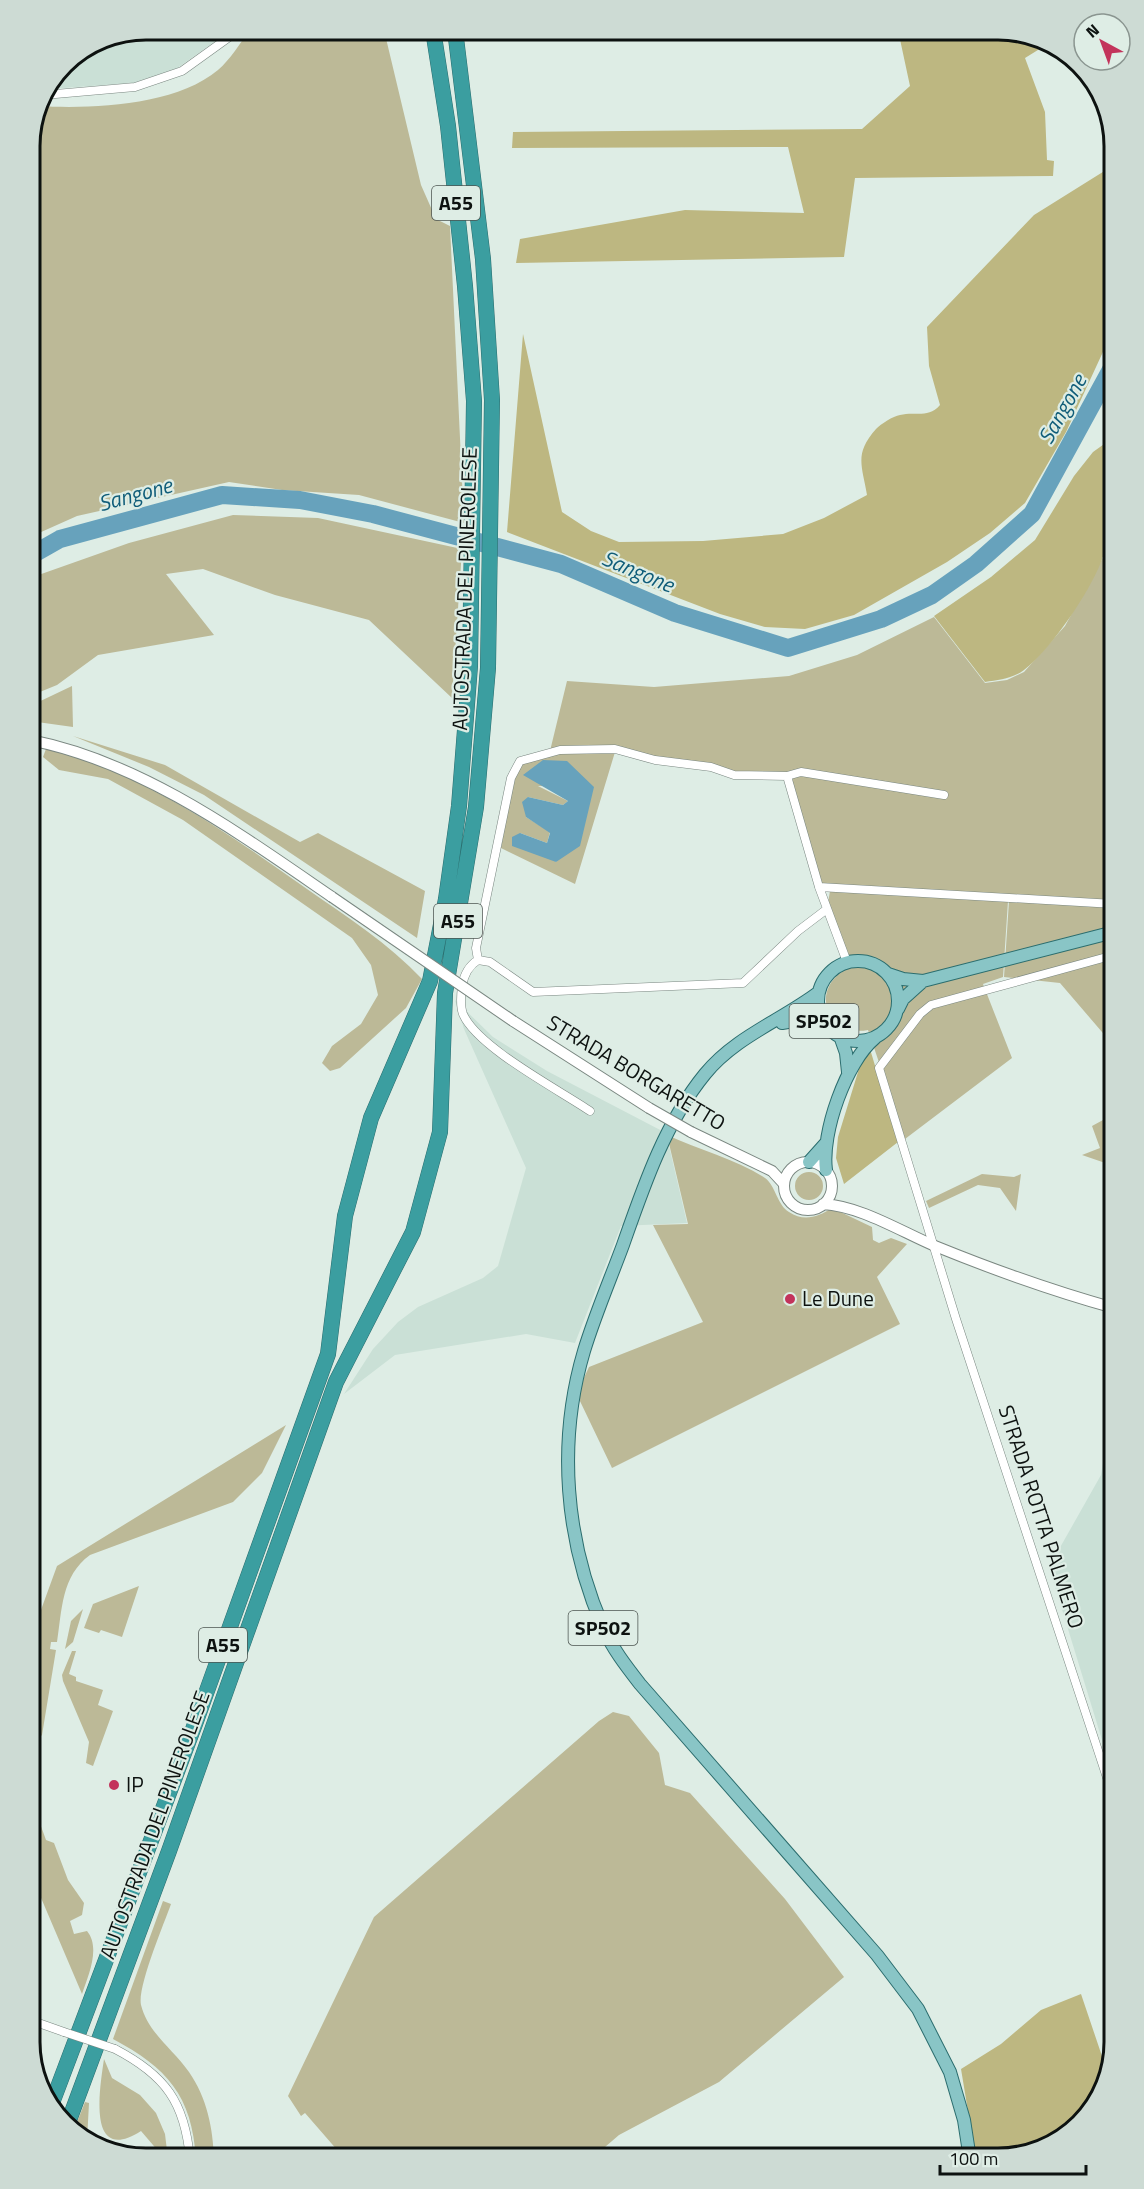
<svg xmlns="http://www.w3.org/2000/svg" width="1144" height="2189" font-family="'Titillium Web',sans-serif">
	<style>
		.built { fill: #cae0d6 }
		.green { fill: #bcb997; fill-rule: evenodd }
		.forest { fill: #bdb781 }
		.water { fill: #67a2bc }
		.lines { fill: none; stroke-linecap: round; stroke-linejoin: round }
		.river { stroke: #67a2bc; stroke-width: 18 }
		.street-casing { stroke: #7a8781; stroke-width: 9 }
		.secondary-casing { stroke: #7a8781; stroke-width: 12 }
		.primary-casing { stroke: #2b6d6e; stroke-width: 14 }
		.highway-casing { stroke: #2b6d6e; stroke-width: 16 }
		.street { stroke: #fff; stroke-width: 8 }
		.secondary { stroke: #fff; stroke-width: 10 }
		.primary { stroke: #89c5c6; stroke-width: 12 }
		.highway { stroke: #3b9ea0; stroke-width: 15 }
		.street-bridge-casing { stroke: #7a8781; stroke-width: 9; stroke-linecap: butt }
		.secondary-bridge-casing { stroke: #7a8781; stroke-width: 12; stroke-linecap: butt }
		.street-bridge { stroke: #fff; stroke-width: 8 }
		.secondary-bridge { stroke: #fff; stroke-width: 10 }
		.poi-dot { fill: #c3335b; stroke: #deede5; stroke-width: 2 }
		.labels { text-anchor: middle; stroke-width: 4.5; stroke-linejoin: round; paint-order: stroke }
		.shield { fill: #deede5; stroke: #4c5450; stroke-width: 1.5 }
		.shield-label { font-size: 20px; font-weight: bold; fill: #0d1210 }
		.street-label { font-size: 21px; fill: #0d1210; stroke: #deede5 }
		.poi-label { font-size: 21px; fill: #0d1210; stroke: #deede5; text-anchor: start }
		.water-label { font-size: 22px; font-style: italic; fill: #105d79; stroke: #deede5 }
		.rim { fill: none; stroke: #0d1210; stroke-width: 3 }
	</style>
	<rect width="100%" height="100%" fill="#deede5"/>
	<path class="built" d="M147 30H231L176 69 133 83 48 89 64 64 102 39Z
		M455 1000 493 1037 547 1071 666 1133 687 1223 621 1226 575 1343 526 1334 395 1355 344 1394 373 1349 398 1322 418 1307 483 1278 498 1266 526 1168 464 1029Z
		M1114 1397V1753H1106L1049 1567 1101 1475Z"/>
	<path class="green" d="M250 30H384L421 185 436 219 450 226 464 523 359 495 282 490 229 482 77 516 30 537V140L38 106C91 109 175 106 218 70 230 60 240 43 250 30Z
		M1114 499V900L821 884 792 780 794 776H745L630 752 550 751 567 681 654 687 789 676 857 655 934 617 985 683 1007 680 1024 672 1065 626 1106 552Z
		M233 515 318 518 462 549 452 698 369 620 275 595 203 569 166 574 214 635 98 655 57 685 30 696V578L129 543Z
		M72 686 73 727 30 721V706Z
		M73 736 165 765 300 842 318 833 425 891 417 938 204 795 149 767Z
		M46 749C144 773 226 832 307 889 347 917 388 943 422 979L406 1008 340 1068 330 1071 322 1063 332 1046 361 1024 378 995 371 965 352 938 183 820 108 779 59 770 43 757Z
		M577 751 615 752 575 884 501 848C504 834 512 775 519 767 531 754 561 754 577 751ZM538 786 593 787 556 862 520 833 547 843 550 832 526 817 528 797 563 805 568 801Z
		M830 891 1008 901 1003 977 983 984 1012 1058 905 1139 868 1030C826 1038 809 988 847 969L827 909Z
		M1009 901 1114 906V1046L1060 983 1004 977Z
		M1114 1114V1166L1082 1155 1100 1148 1092 1126Z
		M667 1135C699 1150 736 1159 765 1178 776 1186 777 1205 789 1212 804 1222 818 1217 832 1208L872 1227 873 1240 879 1243 891 1238 907 1244 877 1277 900 1324 612 1468 579 1399 582 1382 589 1367 703 1322 653 1225 688 1224Z
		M795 1186a14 14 0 1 1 28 0a14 14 0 1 1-28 0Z
		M982 1174 1014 1177 1021 1174 1016 1211 1000 1188 978 1185 929 1208 926 1201Z
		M286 1425 262 1473 233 1502 90 1555C61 1576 62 1611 57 1642H51L50 1649 56 1650 42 1735 35 1742 33 1751 38 1761V1783L31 1799 46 1840 54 1843 68 1880 84 1903 82 1915 70 1921 74 1934 87 1931C101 1948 88 1976 82 1994L30 1872V1640L57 1566Z
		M139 1586 122 1637 101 1630 99 1633 84 1628 93 1604Z
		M83 1609 73 1642 65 1649 71 1621Z
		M72 1651H76L69 1674 76 1677V1681L103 1690 98 1705 113 1711 93 1766 86 1763 89 1742 63 1681 62 1675Z
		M613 1712 629 1716 659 1753 665 1785 690 1793 785 1899 844 1977 719 2082 619 2135 591 2159H345L305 2113 301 2116 288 2096 374 1917 599 1721Z
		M163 1901 171 1904C164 1924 137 1987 141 2005 148 2033 173 2049 189 2072 207 2098 213 2128 214 2159H196C192 2095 167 2068 113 2039Z
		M104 2059 112 2078 140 2095 156 2113 165 2134 168 2159H165L141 2131C86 2166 100 2087 104 2059Z
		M85 2102 89 2103 87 2141 82 2139 74 2130Z"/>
	<path class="forest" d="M898 30H1005L1046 45 1025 58 1045 112 1047 160 1054 161 1053 176 855 178 844 257 516 263 520 239 685 210 804 213 788 147 512 148 513 132 862 129 910 86Z
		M1114 165V328L1066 432 1025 503 990 533 947 562 854 615 805 629 765 627 720 614 507 532 523 334 562 512 591 531 619 542 703 541 783 534 824 518 867 495C862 465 854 454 876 429 881 424 893 416 900 415 915 411 928 419 940 405L929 366 927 327 1034 215Z
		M1114 437C1114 475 1115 514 1105 550 1097 583 1051 650 1024 670 1012 679 999 680 985 682L934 616 991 577 1035 540 1074 476 1093 452Z
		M870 1049 898 1142 844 1184 836 1158 838 1137 862 1059Z
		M1081 1994 1106 2068 1094 2107 1042 2150 997 2159H976L961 2069 1001 2044 1041 2010Z"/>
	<path class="water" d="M543 760 567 761 594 787 580 846 556 862 512 846V837L520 833 547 843 550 833 526 817 522 802 528 797 563 805 568 801 523 775Z"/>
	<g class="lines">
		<path class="river" d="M30 556 60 539 222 495 300 500 373 514 561 564 675 613 788 648 881 619 932 595 976 564 1032 514 1114 364"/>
		<g class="street-casing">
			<path id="street" d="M44 95 135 87 182 71 239 30
				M819 887 1114 904
				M478 960 476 948 511 778 520 761 560 750 615 749 655 760 711 767 734 775 787 776
				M847 962 819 887 787 776 801 772 944 795
				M590 1111C559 1090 477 1047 463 1014 460 1006 461 994 462 986 464 975 468 966 478 960L490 962 533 992 743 983 798 931 827 909
				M1114 1799 956 1319 879 1068 920 1014 931 1005 1114 955
				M30 2020 64 2032
				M115 2049C165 2075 185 2102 190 2159"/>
		</g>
		<g class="secondary-casing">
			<path id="secondary" d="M30 740C142 762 240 834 332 897
				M513 1021 649 1108
				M691 1132 772 1171 784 1184
				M784 1186a24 24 0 1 1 48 0a24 24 0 1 1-48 0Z
				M823 1204C860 1206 900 1231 935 1246 994 1270 1053 1291 1114 1308"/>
		</g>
		<g class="primary-casing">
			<path id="primary" d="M818 1001a40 40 0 1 1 80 0a40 40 0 1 1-80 0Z
				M888 974 903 979 923 981 1114 932
				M819 992C782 1020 735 1037 705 1074 665 1123 644 1185 623 1245 610 1280 595 1315 584 1351 557 1442 565 1540 603 1627 612 1648 626 1666 640 1684L877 1955 918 2009 950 2072 964 2120 970 2159
				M898 1009 903 999 923 981
				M782 1023 806 1019 825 1022
				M840 1036 846 1053 848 1072
				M809 1162 826 1143
				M826 1170C821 1133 846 1062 875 1038"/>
		</g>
		<g class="highway-casing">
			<path id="highway" d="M52 2103 195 1724 328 1354 345 1216 371 1118 430 981 446 899 459 806 470 666 474 401 465 286 448 126 433 30
				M68 2123 169 1851 336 1382 413 1232 440 1132 445 993 476 807 488 668 492 400 483 259 455 30"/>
		</g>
		<use href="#street" class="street"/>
		<use href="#secondary" class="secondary"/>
		<use href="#primary" class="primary"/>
		<use href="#highway" class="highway"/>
		<g class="street-bridge-casing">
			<path id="street-bridge" d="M64 2032 115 2049"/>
		</g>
		<g class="secondary-bridge-casing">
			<path id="secondary-bridge" d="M332 897 513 1021
				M649 1108 691 1132"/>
		</g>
		<use href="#street-bridge" class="street-bridge"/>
		<use href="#secondary-bridge" class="secondary-bridge"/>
	</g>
	<g class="poi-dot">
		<circle cx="790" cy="1299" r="6"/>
		<circle cx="114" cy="1785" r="6"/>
	</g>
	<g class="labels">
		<g class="shield">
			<rect x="432" y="186" width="48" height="34" rx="4.5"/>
			<rect x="434" y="904" width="48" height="34" rx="4.5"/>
			<rect x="789.5" y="1004" width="69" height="34" rx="4.5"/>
			<rect x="568.5" y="1611" width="69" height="34" rx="4.5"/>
			<rect x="199" y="1628" width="48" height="34" rx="4.5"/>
		</g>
		<g class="shield-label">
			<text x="456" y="210">A55</text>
			<text x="458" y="928">A55</text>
			<text x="824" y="1028">SP502</text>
			<text x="603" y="1635">SP502</text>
			<text x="223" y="1652">A55</text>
		</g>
		<g class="street-label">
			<text transform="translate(465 589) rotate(-88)" y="7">AUTOSTRADA DEL PINEROLESE</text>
			<text transform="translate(636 1073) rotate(31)" y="7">STRADA BORGARETTO</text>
			<text transform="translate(1041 1517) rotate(72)" y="7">STRADA ROTTA PALMERO</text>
			<text transform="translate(155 1825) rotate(-70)" y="7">AUTOSTRADA DEL PINEROLESE</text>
		</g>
		<g class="poi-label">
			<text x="802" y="1306">Le Dune</text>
			<text x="126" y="1792">IP</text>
		</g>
		<g class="water-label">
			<text transform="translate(1062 409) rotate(-61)" y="8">Sangone</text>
			<text transform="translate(135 494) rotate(-15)" y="8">Sangone</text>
			<text transform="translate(638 571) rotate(23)" y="8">Sangone</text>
		</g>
	</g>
	<path d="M0 0H1144V2189H0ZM146 40H998A106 106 0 0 1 1104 146V2042A106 106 0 0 1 998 2148H146A106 106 0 0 1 40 2042V146A106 106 0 0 1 146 40Z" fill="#cddbd4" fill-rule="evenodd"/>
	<path class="rim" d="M146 40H998A106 106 0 0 1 1104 146V2042A106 106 0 0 1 998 2148H146A106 106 0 0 1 40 2042V146A106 106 0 0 1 146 40Z"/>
	<g transform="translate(1102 42) rotate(319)"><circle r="28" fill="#deede5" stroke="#8a9590" stroke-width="1.5"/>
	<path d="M0-4.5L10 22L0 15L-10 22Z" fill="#c3335b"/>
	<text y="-9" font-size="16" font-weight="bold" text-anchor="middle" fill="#0d1210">N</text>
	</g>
	<path d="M940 2165v9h146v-9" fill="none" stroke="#0d1210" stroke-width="3"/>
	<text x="949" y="2165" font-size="18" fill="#0d1210" stroke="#deede5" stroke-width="4.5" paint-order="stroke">100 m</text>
</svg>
